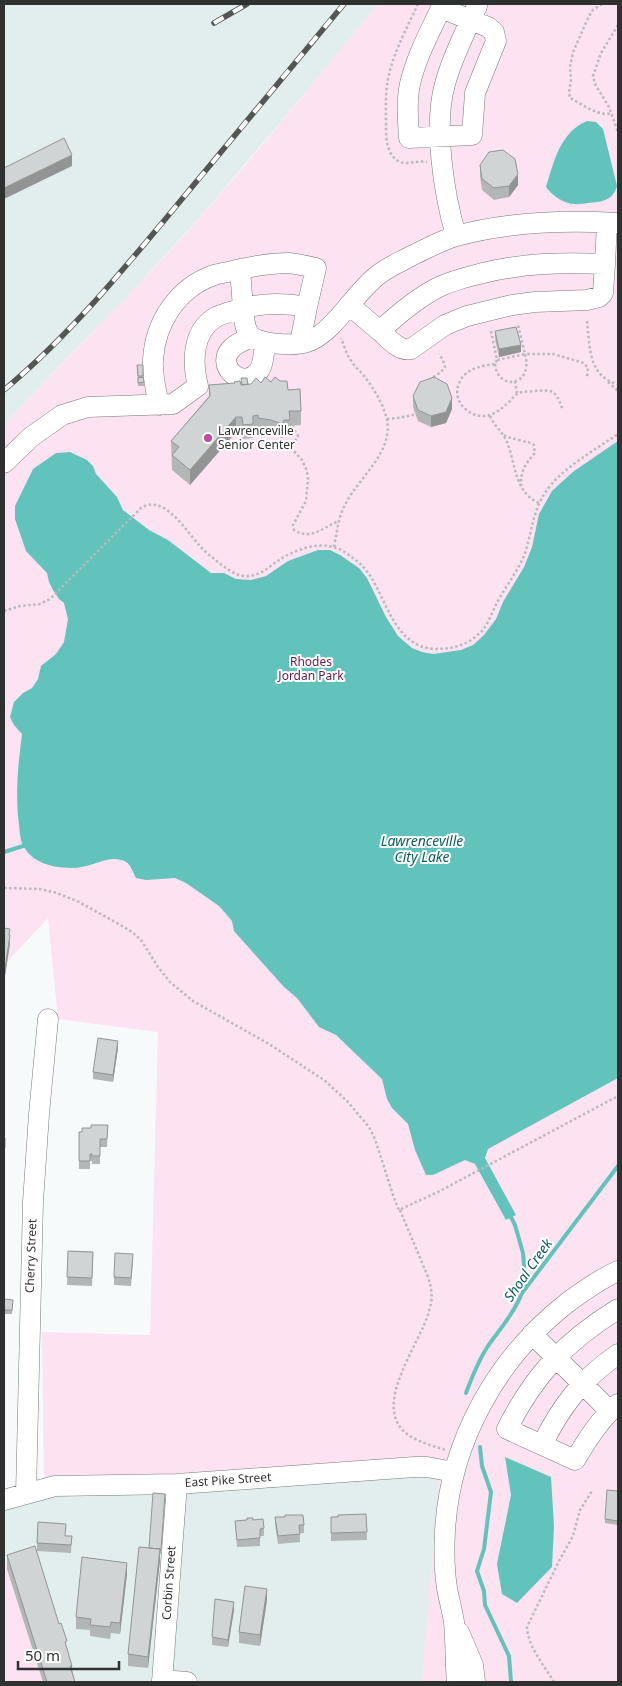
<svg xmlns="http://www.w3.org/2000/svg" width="622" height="1686" font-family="'Noto Sans',sans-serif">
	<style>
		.built { fill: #e1eeed }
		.green { fill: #fde2f1 }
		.water { fill: #62c3bd }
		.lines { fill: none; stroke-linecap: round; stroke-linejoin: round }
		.stream { stroke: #62c3bd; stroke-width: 4 }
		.minor-casing { stroke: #767979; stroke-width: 21 }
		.path { stroke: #b7baba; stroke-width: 2.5; stroke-dasharray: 2.5 2.5; stroke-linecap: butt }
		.minor { stroke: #fff; stroke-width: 20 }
		.rail-casing { stroke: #545656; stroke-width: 5.5 }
		.rail { stroke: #fff; stroke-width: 4; stroke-dasharray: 11; stroke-linecap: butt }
		.wall { fill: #b3b6b6 }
		.shaded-wall { fill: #929494 }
		.building { fill: #d0d4d4; stroke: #929494 }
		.poi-dot { fill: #c3499b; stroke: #fff; stroke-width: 2 }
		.labels { text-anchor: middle; stroke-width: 4; stroke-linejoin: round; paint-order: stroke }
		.poi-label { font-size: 12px; fill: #2f3130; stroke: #fff; text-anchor: start }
		.park-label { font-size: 12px; fill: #64194d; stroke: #fff }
		.street-label { font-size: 12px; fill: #2f3130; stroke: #fff }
		.water-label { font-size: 14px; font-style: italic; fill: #085e5b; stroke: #fff }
	</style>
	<rect width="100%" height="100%" fill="#f6fafa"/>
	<path class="built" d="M4 4H378L316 80 208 208 125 299 66 359 4 425Z
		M432 1475 439 1481 422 1682H43L4 1555V1505L27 1497Z"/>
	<path class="green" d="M378 4H618V1682H422L440 1462 44 1480 42 1332 150 1335 158 1032 58 1019 48 918 4 965V425C72 352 143 283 209 207 267 141 322 72 378 4Z
		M4 1555 43 1682H4Z"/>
	<path class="water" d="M587 121 596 122 603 129 617 186C613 201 601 202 588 203 581 204 575 205 568 203 559 200 551 194 546 187 554 162 560 132 587 121Z
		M618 441V1078L488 1149 485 1158 516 1215 506 1220 475 1164 465 1160 433 1175H426L415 1150 408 1124 392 1108 387 1099 382 1079 336 1035 319 1027 297 998 284 987 234 931 232 921 219 906 186 883 175 878 146 880 136 878C133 873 131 865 126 862 112 854 96 865 82 867 63 870 34 866 24 847 20 841 20 833 19 825 15 794 18 765 22 734L14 725 10 717 14 702 23 693 32 688 38 679 41 666 56 654 64 642 68 619 64 603 59 599 53 590 49 582 47 573 26 551 15 519V506L33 469 56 453 70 452 87 460 93 466 96 474 117 497 123 510 149 530 168 540 211 573H224L236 579 251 580 266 576 288 561 318 550H330L340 555 359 568 367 578 386 617 398 636 412 648 422 652 433 654 461 650 473 645 484 635 496 619 503 602 524 567 532 547 539 514 552 491 574 471Z
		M505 1457 551 1477 554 1526 552 1567 517 1603 502 1594 497 1564 511 1495Z"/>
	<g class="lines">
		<path class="stream" d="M4 852 23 846
			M511 1217 515 1225 523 1253 526 1288
			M466 1393C472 1377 478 1361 488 1346 500 1329 514 1313 522 1293L618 1166
			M480 1447 482 1466 491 1492 484 1549 477 1571 484 1591 485 1605 509 1656 511 1682"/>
		<g class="minor-casing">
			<path id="minor" d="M441 8 488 27 494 32 496 41 475 93 472 135 409 138C408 120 406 102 410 84 416 57 430 32 441 8Z
				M456 236C444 194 433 126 445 84 452 57 466 31 477 6
				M349 305 380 331C397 315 415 300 435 289 449 281 467 277 483 273 525 263 562 262 605 264L607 223
				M380 331C388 338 399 352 411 349L445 325 467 316 512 305 535 302 587 300 599 297 603 293 605 264
				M252 337C245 340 237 343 232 348 214 365 242 391 258 372 264 365 264 351 265 342
				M300 343 307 307
				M159 405C156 391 152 375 153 360 155 323 177 288 214 275 221 273 229 272 236 270 254 266 271 263 289 263 298 264 307 266 316 268L307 307C286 303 264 303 243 308 244 316 244 327 249 334 257 345 295 346 307 342 333 334 355 292 378 275 388 267 400 262 411 256 426 249 440 241 456 236 507 222 566 220 618 223
				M4 463 31 437 62 415 88 407 173 404 198 386C192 362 192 331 216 317 224 313 234 311 243 308L240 269
				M618 1309C566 1341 534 1375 507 1429L575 1460C587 1440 600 1419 618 1404
				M532 1334 610 1411
				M542 1445C561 1406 582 1379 618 1354
				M26 1493 33 1202 39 1114 48 1019
				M4 1500 55 1486 177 1484 415 1467H427L454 1472
				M459 1632 473 1665 475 1682
				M162 1680 187 1682
				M162 1682 177 1484
				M457 1682C455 1662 456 1642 454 1622 452 1610 449 1599 447 1588 444 1569 444 1550 445 1531 450 1441 497 1358 567 1303 583 1291 600 1279 618 1271"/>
		</g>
		<path class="path" d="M418 4C407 28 393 53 388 79 385 94 386 109 386 125 386 138 386 155 400 162 408 165 418 160 427 162
			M602 4 593 10 589 16 573 52 570 67 571 80 569 92 570 98C582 104 598 117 612 113
			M618 25 601 53 593 76 595 84 609 107 618 132
			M587 321C590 346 588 377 618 384
			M491 331 497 360 525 354 518 325
			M497 360 495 364C480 366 463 369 458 386 456 394 458 402 464 408 481 423 496 415 510 401 513 398 515 394 519 393 523 391 529 392 534 391 553 390 555 389 562 408
			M495 364C498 392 534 386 525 354H553L584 363 588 368 587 378
			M429 380 441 372 445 367 443 360 439 354
			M515 381 517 393
			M608 382 618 391
			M490 416C494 426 503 432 507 442 516 464 514 492 539 503
			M387 419 398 418 417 414
			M292 426 298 436 291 448 302 460 307 471 308 479 306 501 293 525 294 530C312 541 323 527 339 521
			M504 435C510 439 530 442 533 444 535 446 534 450 535 453 526 463 520 471 521 486
			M334 547C337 532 338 517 346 503 361 474 398 449 385 413 381 400 373 388 365 377 360 371 354 366 350 359 346 353 344 345 341 338
			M4 611 20 606 40 604 50 599 141 508C164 493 186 531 199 545 206 553 214 559 222 565 230 571 239 577 249 576 260 575 268 568 276 562 295 549 322 539 343 551 354 558 364 566 371 577 388 604 396 647 435 649 444 649 453 648 461 645 470 642 477 636 483 630 489 622 492 612 497 603 506 585 520 569 526 550 532 530 533 511 545 493 560 469 595 450 618 434
			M4 888 40 889 57 893 79 902 117 923 132 932 141 940 158 967 170 982 193 1001 269 1044 324 1080 347 1101 369 1127 375 1139 394 1198 399 1210 438 1192 618 1096
			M400 1210 428 1277C432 1289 433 1299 429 1311 421 1343 370 1406 407 1434 418 1442 433 1446 446 1450
			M554 1682C544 1665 528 1647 527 1627L559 1561 573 1536 580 1510 592 1491"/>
		<use href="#minor" class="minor"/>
		<g class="rail-casing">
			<path id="rail" d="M214 23 247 4
				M4 390C69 336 123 270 177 205 233 138 288 71 344 4"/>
		</g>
		<use href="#rail" class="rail"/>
	</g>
	<path class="wall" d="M480 165 518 185 509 197 494 200 482 190 480 176Z
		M495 331 521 352 499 357 495 339Z
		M137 365H143L144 386H138Z
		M271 382 288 390 301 411V425L290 426V434L284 435 282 438 271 434 258 432V430H253V438L243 439 242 431 236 432 190 485 172 470 171 441 209 396V385H241Z
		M413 396 452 409 446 423 431 427 418 421 413 407Z
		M4 928 10 935V943L5 976H4Z
		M118 1048 113 1082 93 1079V1072Z
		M108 1125 107 1147H100V1164H92V1161H90V1169H79V1132H82L91 1128Z
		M4 1138H5V1155H4Z
		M68 1251 93 1252 92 1286 67 1285Z
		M133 1262 131 1286 114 1285V1277Z
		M4 1299 13 1303 12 1314H4Z
		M618 1491V1525L605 1523V1519Z
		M165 1494 161 1554H160V1560L148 1668 128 1666V1654L149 1548Z
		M366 1514 367 1540 331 1541V1517Z
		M275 1517 304 1525V1533H300V1542L278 1544 275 1525Z
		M253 1520 264 1528V1536H260V1546L237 1547 235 1521Z
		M66 1536H72L71 1553 37 1551V1543Z
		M7 1555 67 1647 75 1682H43L7 1569Z
		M127 1574 120 1634 111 1633 110 1639 90 1636V1630L76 1629V1617Z
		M267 1600 260 1646 239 1643V1632Z
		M234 1610 228 1647 212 1645V1637Z"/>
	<path class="shaded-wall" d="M72 155V166L4 199V188Z
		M518 174V185L509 197V186Z
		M521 345V352L499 357V349Z
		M452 398V409L446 423 431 427V416Z
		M236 417V432L190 485V470Z
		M284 420V435L282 438V424Z
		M10 935V943L5 976V969Z
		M118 1041V1048L113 1082V1075Z
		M160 1549V1560L148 1668V1657Z
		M127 1563V1574L120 1634V1623Z
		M267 1589V1600L260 1646V1635Z
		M234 1602V1610L228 1647V1640Z
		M70 1666H72V1680Z"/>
	<path class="building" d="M64 138 72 155 4 188V168Z
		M503 150 515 159 518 174 509 186 494 188 482 179 480 165 489 152Z
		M516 327 521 345 499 349 495 331Z
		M137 365H143V376H138Z
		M143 377 144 382 138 383V378Z
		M265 377 271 382 275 377 280 381H287L288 390 300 389 301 411H289L290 420H284L282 424 271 420 258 418V415L253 416V424L243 425 242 417H236L190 470 172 455 179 447 171 441 210 396 209 385 235 383 234 382 240 381 241 385 251 384 256 378 261 383Z
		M434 377 447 384 452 398 446 412 431 416 418 410 413 396 420 382Z
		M241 378H247L248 384 242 385Z
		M4 928 10 929 9 935H10L5 969H4Z
		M98 1038 118 1041 113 1075 93 1072Z
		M91 1125H108L107 1139H100V1156H92V1154H90V1161H79V1132H82V1128H91Z
		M4 1138H5V1148H4Z
		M68 1251 93 1252 92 1278 67 1277Z
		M115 1253 133 1254 131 1278 114 1277Z
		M4 1299 13 1300 12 1310H4Z
		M607 1490 618 1491V1521L605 1519Z
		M153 1493 165 1494 161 1550H160V1549L149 1548Z
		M366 1514 367 1532 331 1533V1517H338V1515Z
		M285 1515H303L304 1525H299L300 1534 278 1536 275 1517H285Z
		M247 1518H253V1520L263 1519 264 1528 260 1529V1538L237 1540 235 1521 247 1520Z
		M38 1522 66 1524 65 1536H72L71 1545 37 1543Z
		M35 1546 59 1624 61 1623 67 1641 65 1642 72 1666H70L75 1682H47L7 1555Z
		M139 1547 160 1549 148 1657 128 1654Z
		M82 1557 127 1563 120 1623 111 1622 110 1627 90 1625 91 1619 76 1617Z
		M245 1586 267 1589 260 1635 239 1632Z
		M215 1599 234 1602 228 1640 212 1637Z"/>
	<circle class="poi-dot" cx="208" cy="438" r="5"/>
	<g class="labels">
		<g class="poi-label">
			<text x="218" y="435">Lawrenceville<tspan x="218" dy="14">Senior Center</tspan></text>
		</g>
		<g class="park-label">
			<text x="311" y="666">Rhodes<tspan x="311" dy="14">Jordan Park</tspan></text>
		</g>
		<g class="street-label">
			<text transform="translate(31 1256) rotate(-88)" y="4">Cherry Street</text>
			<text transform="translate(228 1480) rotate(-4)" y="4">East Pike Street</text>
			<text transform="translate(169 1583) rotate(-86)" y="4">Corbin Street</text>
		</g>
		<g class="water-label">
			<text x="422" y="846">Lawrenceville<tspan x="422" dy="16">City Lake</tspan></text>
			<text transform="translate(528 1270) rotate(-55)" y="5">Shoal Creek</text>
		</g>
	</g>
	<rect width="622" height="1686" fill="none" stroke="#2f3130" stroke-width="10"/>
	<path d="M18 1661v8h101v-8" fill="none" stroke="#2f3130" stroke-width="2.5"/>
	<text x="25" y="1661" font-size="15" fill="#2f3130" stroke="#ffffff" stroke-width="4" paint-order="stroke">50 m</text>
</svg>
